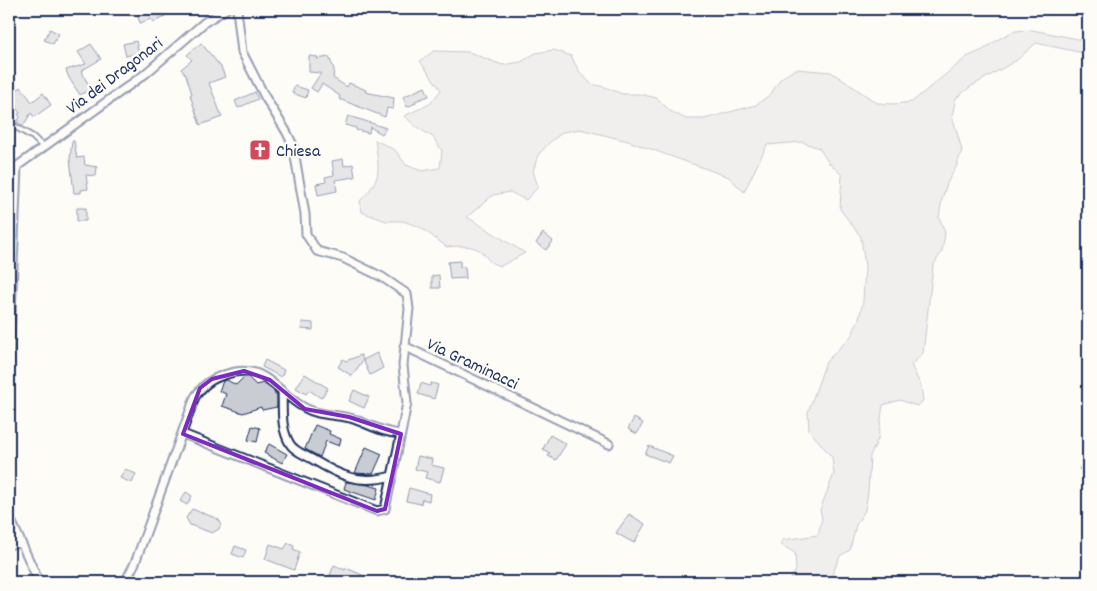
<svg xmlns="http://www.w3.org/2000/svg" width="1097" height="591" font-family="Dekko,sans-serif">
	<style>
		.green { fill: #e0e1e3; stroke: #7e88a0 }
		.building { fill: #c9ccd3; stroke: #1b2f5e }
		.lines { fill: none; stroke-linecap: round; stroke-linejoin: round }
		.service-casing { stroke: #1b2f5e; stroke-width: 8 }
		.minor-casing { stroke: #1b2f5e; stroke-width: 11 }
		.service { stroke: #fdfcf7; stroke-width: 4 }
		.minor { stroke: #fdfcf7; stroke-width: 7 }
		.marked { fill: none; stroke: #7b2cbf; stroke-width: 4; stroke-linejoin: round }
		.labels { text-anchor: middle; stroke-width: 5; stroke-linejoin: round; paint-order: stroke }
		.street-label { font-size: 18px; fill: #1b2f5e; stroke: #fdfcf7 }
		.poi-label { font-size: 18px; fill: #1b2f5e; stroke: #fdfcf7; text-anchor: start }
	</style>
	<rect width="100%" height="100%" fill="#fdfcf7"/>
	<filter id="ink" filterUnits="userSpaceOnUse"><feTurbulence type="fractalNoise" baseFrequency=".02" numOctaves="2"/><feDisplacementMap in="SourceGraphic" scale="10" xChannelSelector="R" yChannelSelector="G"/><feConvolveMatrix kernelMatrix="1 2 1 2 8 2 1 2 1" color-interpolation-filters="sRGB"/></filter>
	<g filter="url(#ink)">
		<path class="green" d="M1032 30 1088 41V54L1036 43 1017 60 970 87 956 98 952 116 962 150 956 167 947 183 942 199 939 217 945 233 942 251 933 266 923 353 911 365 921 386 923 401 917 406 900 400 883 405 878 439 870 456 868 492 865 510 856 525 850 550 840 556 829 582H789L796 570 795 553 780 544 783 540 818 535 822 518 820 510 834 474 832 457 809 430 808 412 826 362 852 335 859 319 863 302 865 266 861 237 840 209 842 175 829 163 819 148 802 142 767 145 744 192 729 177 628 141 580 129 563 132 550 142 538 155 533 171 538 187 526 200 510 192 493 195 467 217 525 253 501 266C489 263 490 261 483 253 474 244 459 246 447 247L420 227 403 221H386L362 212 360 201C383 177 379 171 375 140L395 150 406 165 422 171 440 168 442 151 433 137 418 128 404 116 430 104 441 90 420 61 434 51 469 52 502 65 521 62 536 53 554 50 571 56 579 71 591 84 605 87 622 94H639L657 98 670 111 686 119H704L756 105 771 94 781 78 796 69 831 72 877 103 894 104 912 102 967 57 983 50 997 40 1014 31Z"/>
		<path class="building" d="M147 9H161L165 17 153 22 151 19 140 23 137 15 148 11Z
			M50 29 59 34 53 44 44 40Z
			M136 41 139 53 126 56 123 44Z
			M201 43 221 67 225 77 209 83 222 117 200 125 190 95 192 94 186 75 181 69 192 60 187 55Z
			M91 44 101 59 81 71 91 89 80 95 69 78 66 70 86 64 78 52Z
			M309 56 318 57 317 59 329 57 334 69 333 78 347 87 349 83 366 90 365 92 394 98 393 109 387 108 385 117 339 99 340 96 322 84 317 92 311 88 321 73 309 72Z
			M295 86 308 90 306 98 292 93Z
			M21 87 32 102 43 93 51 105 34 117 31 113 23 126 17 122 20 117 18 114 20 113 9 98V96Z
			M425 87 429 96 415 101 416 103 407 107 403 97Z
			M255 92 258 99 238 108 235 101Z
			M348 116 365 121 386 128 382 134 370 127 369 133 356 130V128L345 125Z
			M72 141H74L77 158 84 157 85 165 97 167 96 176 86 175 88 189 81 190V193H74L70 159Z
			M343 159 344 166 353 164 355 177 335 180 337 191 318 195 316 184 326 182 325 177 334 175 332 161Z
			M77 208H86V221H77Z
			M543 233 553 241 546 250 536 243Z
			M460 261V267H465L466 278 450 279 448 262Z
			M439 275 440 288H432V276Z
			M302 322 313 323V330L301 329Z
			M377 353 383 368 370 375 363 360 352 376 338 367 343 359 346 361 361 355 363 360Z
			M265 360 284 370 281 377 262 367Z
			M305 374 328 388 321 398 309 390 306 394 296 388Z
			M244 377H248L256 385 263 383 274 391 275 394H277V407L262 410 261 407 243 413 222 406 226 394 219 391 223 381 227 380 236 385Z
			M421 383 430 386 431 383 438 385 434 399 418 394Z
			M354 390 369 397 364 408 349 401Z
			M634 418 643 423 637 434 628 429Z
			M315 425 330 431 329 434 341 439 339 446 326 441 320 457 305 449Z
			M252 426 260 428 257 442 248 440Z
			M550 435 566 444 556 460 548 456 550 453 543 449Z
			M269 444 287 454 282 463 264 453Z
			M649 446 673 456 669 463 645 454Z
			M366 447 382 454 373 474 355 473Z
			M418 456 432 459 431 465 444 468 440 482 425 478 427 472 415 469Z
			M1088 457V476L1079 469Z
			M125 469 136 474 132 483 120 478Z
			M346 482 368 485 379 488 376 500 344 489Z
			M409 488 430 494 429 501 422 499 421 504 406 501Z
			M186 492 192 496 187 505 180 501Z
			M192 509 218 519 221 523 219 529 212 533 190 525 186 518Z
			M629 514 645 524 634 543 616 533Z
			M288 543 294 546 293 549 300 552 294 570 265 559 270 544 284 549Z
			M235 546 246 550 243 558 232 554Z
			M334 565 345 570 346 568 379 582H353L342 578V580L330 575Z"/>
		<g class="lines">
			<g class="service-casing">
				<path id="service" d="M9 123 33 137 43 147"/>
			</g>
			<g class="minor-casing">
				<path id="minor" d="M9 172 145 74 205 22 226 9
					M404 346 609 444
					M9 364 17 166
					M282 391C283 409 280 428 290 444 294 451 305 455 312 459 340 476 359 485 392 476
					M183 434 377 511 385 509 401 434
					M9 516 39 582
					M9 545 20 542
					M125 582 135 563 195 397C203 385 211 379 224 375 265 360 275 392 305 408 319 416 335 414 350 418 367 423 382 433 401 434L407 403 403 365 409 309 407 294 382 277 343 258 317 251 306 234 305 214 293 145 286 131 265 97 242 52 237 9"/>
			</g>
			<use href="#service" class="service"/>
			<use href="#minor" class="minor"/>
		</g>
	</g>
	<path d="M0 0H1097V591H0ZM244 371 270 380 305 409 349 417 401 434 385 509 377 511 183 434 200 388 212 379Z" fill="#fdfcf7" fill-opacity=".55" fill-rule="evenodd"/>
	<path class="marked" d="M244 371 270 380 305 409 349 417 401 434 385 509 377 511 183 434 200 388 212 379Z"/>
	<defs>
		<g id="church-square" transform="scale(1.125)"><rect x="-9" y="-9" width="18" height="18" rx="4" fill="#d1495b" stroke="#fdfcf7"/><path d="M-1.2-6h2.4v3.5h3.3v2.4h-3.3V6h-2.4V-.1h-3.3v-2.4h3.3Z" fill="#fff"/></g>
	</defs>
	<g fill-rule="evenodd">
		<use href="#church-square" x="260" y="150"/>
	</g>
	<g class="labels">
		<g class="street-label">
			<text transform="translate(114 75) rotate(-37)" y="6">Via dei Dragonari</text>
			<text transform="translate(473 363) rotate(25)" y="6">Via Graminacci</text>
		</g>
		<g class="poi-label">
			<text x="276" y="156">Chiesa</text>
		</g>
	</g>
	<rect width="1097" height="591" fill="none" stroke="#fdfcf7" stroke-width="30"/>
	<rect x="15" y="15" width="1067" height="561" fill="none" stroke="#1b2f5e" stroke-width="2" filter="url(#ink)"/>
</svg>
